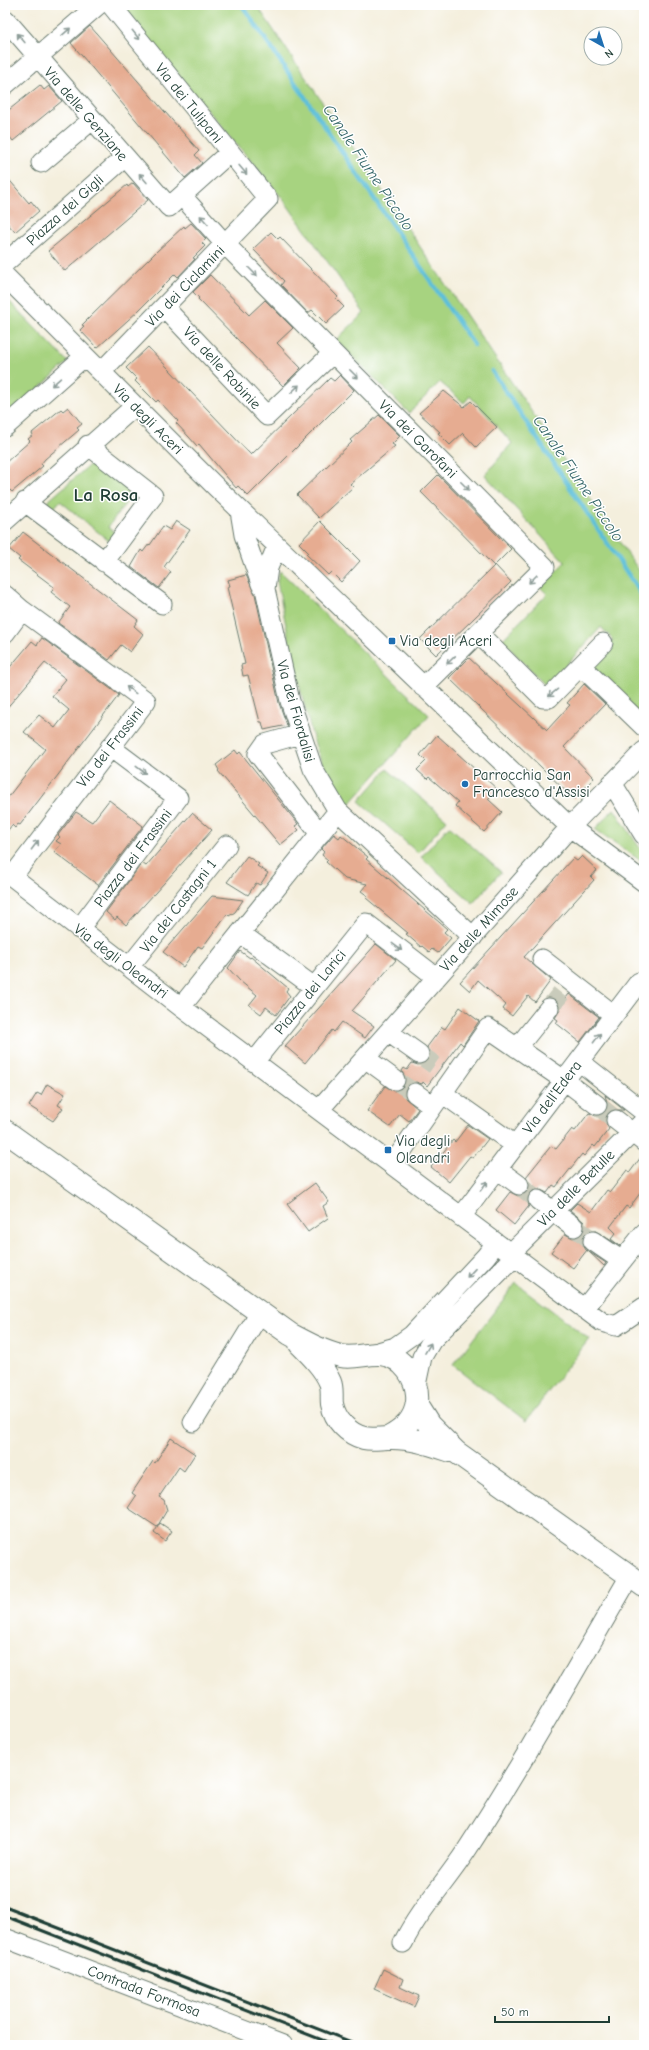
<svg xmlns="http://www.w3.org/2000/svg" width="649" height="2050" font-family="'Comic Neue',sans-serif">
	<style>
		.green { fill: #a7d380; stroke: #63885a }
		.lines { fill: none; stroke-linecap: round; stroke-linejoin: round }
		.stream { stroke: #5cbfda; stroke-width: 4.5 }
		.building { fill: #e6ac91 }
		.minor-tunnel { stroke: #c9cbbb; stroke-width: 19; stroke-dasharray: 19 10; stroke-linecap: butt }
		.minor-casing { stroke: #6a7b6f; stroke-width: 21 }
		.major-casing { stroke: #6a7b6f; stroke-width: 24 }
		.minor { stroke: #fff; stroke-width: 19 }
		.major { stroke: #fff; stroke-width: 22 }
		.rail { stroke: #1f3d34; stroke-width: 3 }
		.oneway { stroke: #8f9e9a }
		.poi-dot { fill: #1f6fb2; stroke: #fff; stroke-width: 1.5 }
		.labels { text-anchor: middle; stroke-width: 3; stroke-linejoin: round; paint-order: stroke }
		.street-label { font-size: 15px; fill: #1f3d34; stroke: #fff }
		.poi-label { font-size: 15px; fill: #1f3d34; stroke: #fff; text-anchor: start }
		.water-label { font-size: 16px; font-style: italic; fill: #316466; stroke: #fff }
		.district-label { font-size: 19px; font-weight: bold; fill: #1f3d34; stroke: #fff }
	</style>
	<rect width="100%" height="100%" fill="#fff"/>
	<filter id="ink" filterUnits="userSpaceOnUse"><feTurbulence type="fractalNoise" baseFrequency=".025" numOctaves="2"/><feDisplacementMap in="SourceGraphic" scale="8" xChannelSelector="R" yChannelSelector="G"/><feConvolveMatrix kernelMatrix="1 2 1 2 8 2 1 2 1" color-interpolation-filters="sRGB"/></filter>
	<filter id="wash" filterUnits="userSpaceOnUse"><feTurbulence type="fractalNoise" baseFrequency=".012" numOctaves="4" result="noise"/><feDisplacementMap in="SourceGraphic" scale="16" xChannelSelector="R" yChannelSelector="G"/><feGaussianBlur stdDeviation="0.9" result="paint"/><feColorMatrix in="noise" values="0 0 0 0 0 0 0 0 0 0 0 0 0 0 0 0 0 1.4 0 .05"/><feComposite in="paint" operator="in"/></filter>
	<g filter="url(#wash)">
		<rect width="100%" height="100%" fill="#f4efdd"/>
		<path class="green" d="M119 5H264L260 10 644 578V719L589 667 613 640 601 627 548 685 543 683 502 640 547 594 540 587 565 562 485 475 512 443 470 396 464 403 440 382 409 413 336 340 364 313 283 199Z
			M5 297 68 362 5 419Z
			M94 461 139 495 136 505 128 500 108 527 116 533 109 541 60 501 52 510 47 502Z
			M280 571 429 715 348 806C321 775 313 739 303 700 293 661 285 621 277 581Z
			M387 769 447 820 418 853 359 801Z
			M614 809 644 854V863L595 829Z
			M449 826 501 872 473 903 421 857Z
			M516 1283 589 1339 526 1421 453 1365Z"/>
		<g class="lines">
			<path class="stream" d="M242 5 474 345
				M492 371 644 598"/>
		</g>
		<g id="blocks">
			<path class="building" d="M90 26 199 151 195 155 202 163 185 178 71 43Z
				M40 85 44 90 49 86 62 101 13 141 5 131V113Z
				M5 175 29 203 31 201 39 211 15 232 5 221Z
				M133 183 148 200 65 271 48 251 127 185 128 187Z
				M191 223 206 239 202 243 205 246 193 258 195 259 178 277 175 274 138 311 97 348 80 330 84 326 82 325 156 252 184 226 185 228Z
				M271 232 278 239 280 237 338 297 336 299 344 307 326 324 312 310 308 313 281 285 284 281 253 249Z
				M210 275 249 315 265 300 293 328 277 343 301 368 283 386 198 299 199 298 193 292Z
				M148 347 251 455 330 378 334 381 340 375 354 390 248 496 238 486 236 488 199 444 197 446 189 437 176 423 178 421 158 400 156 402 135 381 137 379 126 368Z
				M444 391 464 407 471 401 497 427 476 447 463 433 450 445 438 433 440 432 419 413Z
				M68 407 82 424 77 428 79 430 45 459 41 464 43 466 12 492 10 490 5 495V463L30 441 28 439 33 435 32 433 61 409 63 411Z
				M379 415 400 436 392 444 395 446 350 484 353 487 319 518 297 495 352 442 350 440Z
				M438 475 511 549 494 566 421 492Z
				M176 521 190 530 164 567 171 572 159 588 131 567 141 550 143 552 149 544 150 545 163 526 170 530Z
				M320 521 360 561 341 582 331 572 328 575 306 554 308 552 299 543Z
				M23 532 138 620 134 626 143 634 130 652 121 645 109 660 58 623 70 607 51 592 54 587 18 560 20 558 9 549Z
				M495 565 511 582 436 655 420 639Z
				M246 575 255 594 279 703 287 725 264 730 262 722H260L248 675 243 676 241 665 245 664 227 587 230 586 228 580Z
				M42 638 119 695 20 825 18 824 15 828 12 825 5 834V801L45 749 24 732 39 715 55 728 69 710 52 696 66 679 45 663 5 710V673L32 641 37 645Z
				M469 658 547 730 570 705 567 703 584 684 605 704 564 747 594 778 574 799 449 678Z
				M437 735 497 789 488 799 502 812 484 832 455 806 458 802 429 777 427 779 417 770 426 761 420 755Z
				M235 750 238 754 240 752 298 824 295 826 299 830 280 845 218 771 219 770 216 765Z
				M109 800 143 826 98 885 54 852 61 844 56 841 60 837 58 835 76 812 92 822Z
				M192 813 212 830 126 925 117 917 115 920 106 912 142 863 146 866Z
				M334 834 339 838 341 835 368 857 366 859 447 929 444 932 451 938 438 953 432 949 429 952 422 946 421 947 406 934 408 933 366 898 368 896 361 891 367 884 345 879 326 862 328 860 322 855 324 852 321 849Z
				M247 856 259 864 257 866 268 873 260 885 256 883 248 895 227 882Z
				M582 856 597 870 591 877 594 880 524 957 551 980 535 1002 528 996 512 1016 503 1009 506 1005 478 980 470 991 460 982 573 858 577 861Z
				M212 896 243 900 235 912 229 916 227 914 202 948 198 946 183 967 163 952Z
				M376 944 396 960 352 1011 374 1026 365 1038 342 1022 334 1032 332 1030 305 1063 285 1046Z
				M240 951 250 958 251 957 288 988 286 991 290 996 276 1015 266 1007 261 1014 249 1005 257 995 240 981 228 968Z
				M569 994 599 1017 580 1042 556 1023 558 1020 555 1018 560 1010V1006Z
				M460 1007 479 1021 463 1045 460 1042 427 1086 423 1082 422 1084 416 1082 410 1083 406 1087 404 1092 405 1098 418 1109 409 1121 400 1114 390 1127 367 1111 385 1086 394 1091 404 1087 406 1081 402 1071 404 1068 407 1070 412 1063 418 1065 428 1061 430 1055 427 1047 442 1027 445 1029Z
				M47 1084 65 1094 58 1105 63 1108 53 1121 29 1106 37 1093 41 1095Z
				M605 1095 624 1110H612L607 1114 606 1124 609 1129 595 1147 593 1145 584 1156 582 1154 556 1187 553 1185 547 1193 539 1189 529 1193 527 1199 529 1206 514 1225 496 1210 510 1192 518 1196 528 1192 530 1186 526 1177 551 1146 556 1149 572 1129 575 1131 589 1113 596 1116 605 1112 608 1106Z
				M468 1125 488 1139 473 1158 470 1156 449 1182 431 1167 453 1140 455 1142Z
				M644 1153V1188L629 1208 626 1206 610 1227 616 1233 611 1239 620 1246 594 1230 588 1231 582 1240 583 1245 586 1250 606 1263 604 1266 587 1250 573 1268 551 1252 565 1234 573 1238 579 1237 583 1233 585 1228 584 1222 570 1210 577 1203 591 1212 607 1190 610 1192 627 1170 630 1172Z
				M315 1183 329 1202 323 1206 328 1218 308 1232 287 1204Z
				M171 1438 195 1454 184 1471 179 1467 159 1497 164 1500 167 1510 157 1527 128 1508 136 1496 132 1493 153 1461 155 1463Z
				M160 1523 172 1531 165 1541 154 1533Z
				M383 1969 403 1979 400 1987 419 1996 414 2007 374 1989Z"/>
		</g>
	</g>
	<g filter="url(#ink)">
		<use href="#blocks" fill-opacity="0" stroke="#6a7b6f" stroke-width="1"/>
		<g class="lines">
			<path class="minor-tunnel" d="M549 1008 562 992
				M419 1054 440 1069
				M395 1080 415 1093
				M597 1105 616 1120
				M519 1185 538 1200
				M574 1227 593 1241"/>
			<g class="minor-casing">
				<path id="minor" d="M5 19 169 207 229 153
					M5 85 98 5
					M41 163 92 120
					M182 196 225 244 545 567 423 687
					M5 263 125 157
					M5 276 216 487 570 827 644 882
					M164 307 267 416 333 353
					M101 372 268 199 111 5
					M5 427 85 356
					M88 445 153 496 104 562
					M25 502 162 604
					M240 511 244 535 261 584 265 589
					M5 521 135 406
					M277 546 268 568 265 589 290 701 313 769 338 811 473 937
					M5 595 22 610 146 701 12 877
					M5 633 22 610
					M478 633 543 698H549L603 643
					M582 667 644 727
					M301 734 265 744 258 754 320 834
					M612 783 644 835
					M5 871 181 1007 602 1322 616 1326 644 1307
					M79 929 178 798 110 747
					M240 933 314 987
					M542 959 614 1015
					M129 967 227 845
					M181 1007 338 811
					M388 1032 419 1054
					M517 1048 549 1008
					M365 1058 395 1080
					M579 1061 644 1112
					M254 1062 366 923 436 977
					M415 1093 433 1106
					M442 1093 515 1145
					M319 1110 570 827 644 751
					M616 1120 644 1142
					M392 1165 488 1028 564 1080 597 1105
					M497 1169 519 1185
					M538 1200 574 1227
					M461 1217 639 982 644 985
					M593 1241 622 1261
					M510 1254 642 1123
					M584 1309 644 1233
					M371 1354 395 1347 412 1335 486 1256 496 1243
					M416 1385 422 1357 432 1340 514 1257
					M193 1422 260 1313
					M5 1938 283 2045
					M403 1943C420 1909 445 1883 466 1851 524 1762 576 1668 630 1576"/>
			</g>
			<g class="major-casing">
				<path id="major" d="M5 1131 290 1334C307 1343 323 1352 341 1356 354 1359 367 1353 380 1354 403 1356 419 1380 417 1402 415 1420 403 1430 388 1438
					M300 1344C311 1355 324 1368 330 1382 333 1389 331 1397 332 1404 335 1420 348 1434 364 1438 372 1440 380 1438 388 1438 410 1437 430 1444 451 1451
					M417 1406 429 1425 456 1452 644 1586"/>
			</g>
			<use href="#minor" class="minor"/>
			<use href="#major" class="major"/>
			<path class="rail" d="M5 1907 359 2045
				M5 1916 335 2045"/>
		</g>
		<defs><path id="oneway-shaft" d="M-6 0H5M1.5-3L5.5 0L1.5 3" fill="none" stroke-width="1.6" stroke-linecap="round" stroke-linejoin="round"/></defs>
		<g class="oneway">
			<use href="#oneway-shaft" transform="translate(66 32) rotate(-41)"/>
			<use href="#oneway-shaft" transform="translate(136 35) rotate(51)"/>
			<use href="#oneway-shaft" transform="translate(21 38) rotate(-130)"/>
			<use href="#oneway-shaft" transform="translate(243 170) rotate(50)"/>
			<use href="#oneway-shaft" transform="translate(143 178) rotate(-131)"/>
			<use href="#oneway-shaft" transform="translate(204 220) rotate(-132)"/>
			<use href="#oneway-shaft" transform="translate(253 272) rotate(45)"/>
			<use href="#oneway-shaft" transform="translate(354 374) rotate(45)"/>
			<use href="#oneway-shaft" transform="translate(56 382) rotate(139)"/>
			<use href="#oneway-shaft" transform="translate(295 389) rotate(-44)"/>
			<use href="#oneway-shaft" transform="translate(465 486) rotate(45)"/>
			<use href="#oneway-shaft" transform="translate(533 579) rotate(135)"/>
			<use href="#oneway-shaft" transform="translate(451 660) rotate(136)"/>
			<use href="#oneway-shaft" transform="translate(131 690) rotate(-144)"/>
			<use href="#oneway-shaft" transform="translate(553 693) rotate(141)"/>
			<use href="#oneway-shaft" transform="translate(141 770) rotate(37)"/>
			<use href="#oneway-shaft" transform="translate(35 845) rotate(-53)"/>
			<use href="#oneway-shaft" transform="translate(397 947) rotate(37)"/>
			<use href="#oneway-shaft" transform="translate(597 1038) rotate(-53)"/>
			<use href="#oneway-shaft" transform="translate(484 1186) rotate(-53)"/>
			<use href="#oneway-shaft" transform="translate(471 1273) rotate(133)"/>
			<use href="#oneway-shaft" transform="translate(428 1348) rotate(-60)"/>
		</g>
	</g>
	<g class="poi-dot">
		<rect x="388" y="637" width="8" height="8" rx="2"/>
		<circle cx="465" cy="784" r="4"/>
		<rect x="384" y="1146" width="8" height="8" rx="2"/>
	</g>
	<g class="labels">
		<g class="street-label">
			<text transform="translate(189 103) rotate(51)" y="5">Via dei Tulipani</text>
			<text transform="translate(86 114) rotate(49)" y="5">Via delle Genziane</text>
			<text transform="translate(65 210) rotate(-42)" y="5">Piazza dei Gigli</text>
			<text transform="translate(185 286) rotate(-46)" y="5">Via dei Ciclamini</text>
			<text transform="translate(222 368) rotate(47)" y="5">Via delle Robinie</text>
			<text transform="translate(148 419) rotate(45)" y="5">Via degli Aceri</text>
			<text transform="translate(418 439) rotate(45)" y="5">Via dei Garofani</text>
			<text transform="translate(296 711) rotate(74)" y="5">Via dei Fiordalisi</text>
			<text transform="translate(110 747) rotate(-52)" y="5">Via dei Frassini</text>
			<text transform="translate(133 858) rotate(-53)" y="5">Piazza dei Frassini</text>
			<text transform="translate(178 906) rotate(-52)" y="5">Via dei Castagni 1</text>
			<text transform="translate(479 929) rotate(-48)" y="5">Via delle Mimose</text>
			<text transform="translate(121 961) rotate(37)" y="5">Via degli Oleandri</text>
			<text transform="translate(310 992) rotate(-51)" y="5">Piazza dei Larici</text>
			<text transform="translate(552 1097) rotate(-53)" y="5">Via dell'Edera</text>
			<text transform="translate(576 1188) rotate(-45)" y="5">Via delle Betulle</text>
			<text transform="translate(144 1991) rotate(21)" y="5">Contrada Formosa</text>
		</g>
		<g class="poi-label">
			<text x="400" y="646">Via degli Aceri</text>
			<text x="473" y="780">Parrocchia San<tspan x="473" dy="17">Francesco d'Assisi</tspan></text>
			<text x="396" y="1146">Via degli<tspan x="396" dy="17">Oleandri</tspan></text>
		</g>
		<g class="water-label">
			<text transform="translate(369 167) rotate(56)" y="6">Canale Fiume Piccolo</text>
			<text transform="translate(579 478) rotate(56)" y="6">Canale Fiume Piccolo</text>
		</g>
		<g class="district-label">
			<text x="106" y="501">La Rosa</text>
		</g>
	</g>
	<rect width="649" height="2050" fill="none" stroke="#fff" stroke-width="20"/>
	<g transform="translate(603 46) rotate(141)"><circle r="19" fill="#ffffff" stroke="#a5b1ae"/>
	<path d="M0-3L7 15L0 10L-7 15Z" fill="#1f6fb2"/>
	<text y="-6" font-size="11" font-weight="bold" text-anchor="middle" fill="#1f3d34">N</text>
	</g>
	<path d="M495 2016v6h114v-6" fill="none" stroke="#1f3d34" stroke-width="2"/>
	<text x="501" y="2016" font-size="12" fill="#1f3d34" stroke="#ffffff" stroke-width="3" paint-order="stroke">50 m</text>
</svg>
